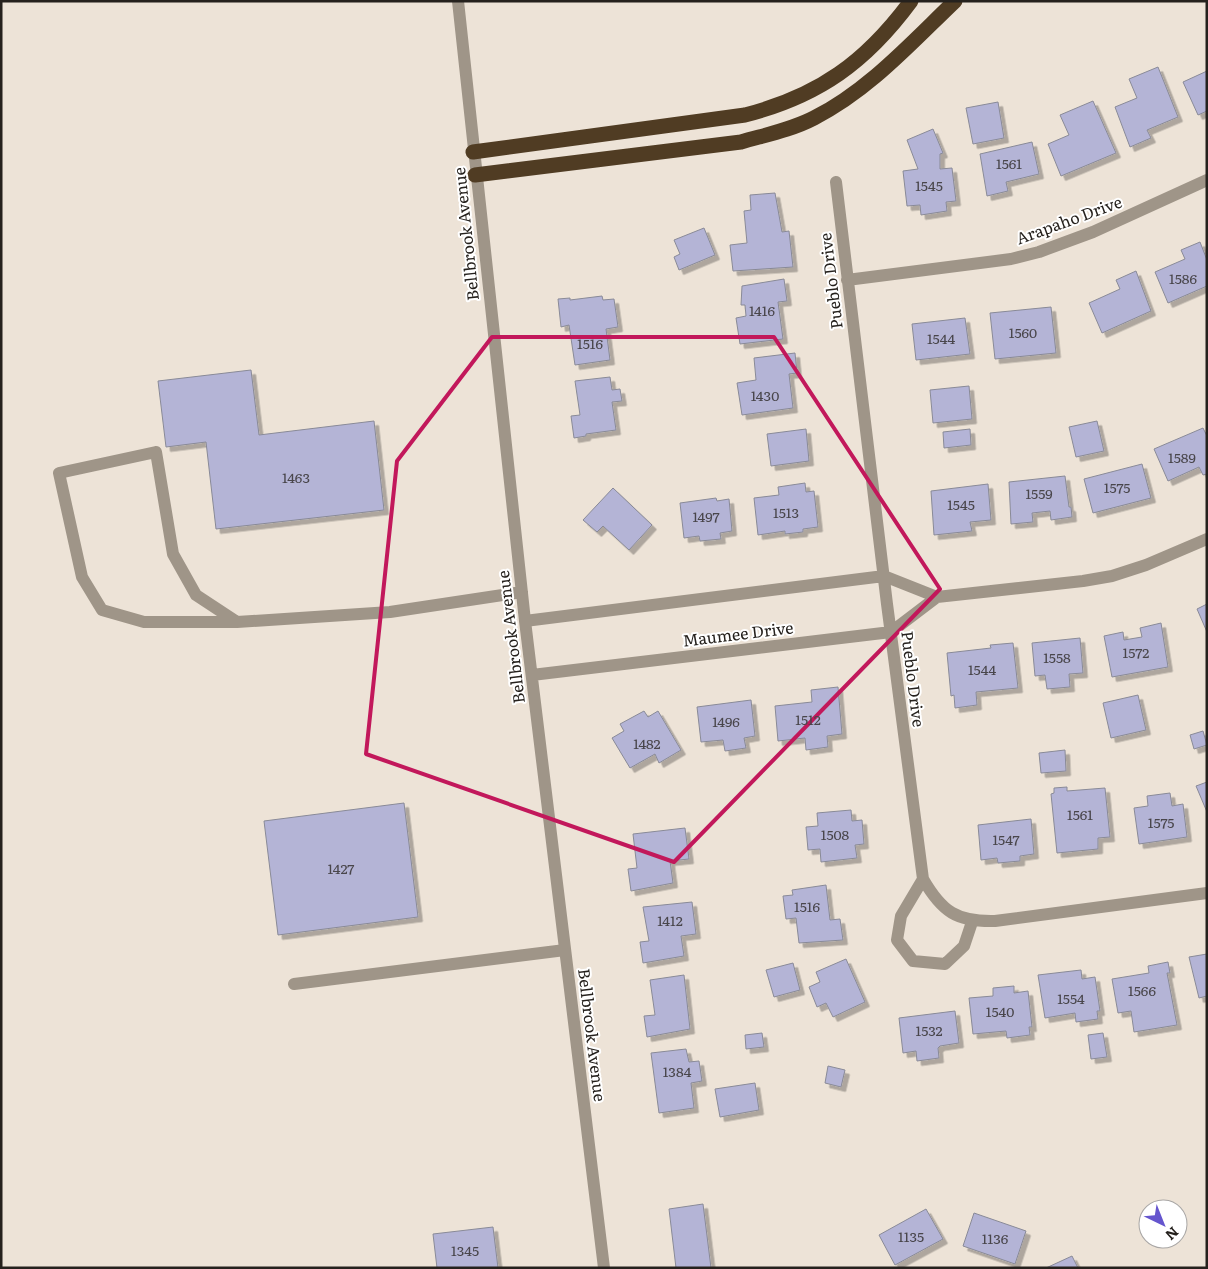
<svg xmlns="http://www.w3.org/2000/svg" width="1208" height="1269" font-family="Literata,serif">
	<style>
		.building { fill: #b4b4d6; stroke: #898a97; filter: url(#shadow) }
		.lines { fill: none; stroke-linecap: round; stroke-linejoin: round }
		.minor { stroke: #9f9588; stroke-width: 12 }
		.highway { stroke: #503c23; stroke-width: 15 }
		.marked { fill: none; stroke: #c2185b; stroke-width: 4; stroke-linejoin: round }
		.labels { text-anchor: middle; stroke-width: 4; stroke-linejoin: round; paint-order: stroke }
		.number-label { font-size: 14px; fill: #49464b }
		.street-label { font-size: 16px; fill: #25211d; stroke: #fff }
	</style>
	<defs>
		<filter id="shadow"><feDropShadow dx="4.5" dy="4.5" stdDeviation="0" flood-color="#0004"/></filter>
	</defs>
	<rect width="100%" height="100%" fill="#ede3d7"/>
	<path class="building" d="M1158 67 1178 117 1147 130 1151 138 1130 147 1115 107 1137 98 1129 79Z
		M1207 71V111L1198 115 1183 82Z
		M1093 101 1116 153 1061 176 1048 144 1069 135 1060 115Z
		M998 102 1004 138 973 144 966 108Z
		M933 129 943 153 940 154V169L952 168 956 201 946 202 947 211 921 215 920 205 907 206 903 171 918 169 907 140Z
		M1032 142 1039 174 1006 182 1008 191 987 196 980 154Z
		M775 193 782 232 789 231 793 267 733 271 730 245 747 243 744 211 751 210 750 195Z
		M704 228 715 255 679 270 674 257 680 254 674 240Z
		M1200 242 1207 260V286L1168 303 1155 272 1185 259 1181 250Z
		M1136 271 1151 311 1102 333 1089 303 1120 289 1116 280Z
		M784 279 787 301 778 302 783 339 740 344 736 318 746 316 745 305H741L742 286Z
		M602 296 603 300 614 299 618 327 606 329 610 360 575 365 569 325 561 327 558 299 570 298V300Z
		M1051 307 1056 353 995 359 990 313Z
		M965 318 970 354 916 360 912 324Z
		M795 353 797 373 789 374 793 408 742 415 737 383 756 380 754 358Z
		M251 370 259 435 374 421 384 510 216 529 206 442 166 447 158 381Z
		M610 377 612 390 620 389 622 401 612 402 616 430 586 434V436L574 438 571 416 580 415 575 381Z
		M969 386 972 419 933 423 930 390Z
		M1097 421 1104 451 1076 457 1069 427Z
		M1203 428 1207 436V474L1203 475 1199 467 1168 481 1154 449Z
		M806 429 809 461 771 466 767 434Z
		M970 429 971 445 944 448 943 432Z
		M1142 464 1151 498 1093 513 1084 479Z
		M1065 476 1069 507H1071L1072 517 1051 520 1050 511 1032 513 1033 522 1011 524 1009 482Z
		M805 483 806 492 814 491 818 527 803 529V532L785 534V531L758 535 754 498 779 495 778 487Z
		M988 484 991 520 970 522 972 531 934 535 931 491Z
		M613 488 652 525 629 550 603 526 597 532 583 520Z
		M716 498 717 501 729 499 732 531 720 533 721 539 700 541 699 536 684 538 680 503Z
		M1207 604V632L1197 609Z
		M1161 623 1168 667 1112 677 1104 636 1123 632 1124 640 1142 637 1140 628Z
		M1080 638 1083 673 1069 674 1070 687 1047 689 1045 675 1035 676 1032 643Z
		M1013 643 1018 688 976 692 977 705 955 708 954 695 951 696 947 653 991 648 990 645Z
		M838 687 842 734 827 736 828 747 806 750 805 738 778 741 775 706 812 702 811 690Z
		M1138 695 1146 730 1111 738 1103 703Z
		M751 700 755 736 744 738 746 748 725 751 723 740 701 742 697 707Z
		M644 711 648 717 658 711 681 750 659 763 655 754 630 768 612 738 624 731 620 724Z
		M1203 731 1207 745 1194 749 1190 735Z
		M1065 750 1066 771 1041 773 1039 753Z
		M1207 782V812L1196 786Z
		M1067 787V791L1105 788 1110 837 1098 838V849L1057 853 1051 794 1054 793V788Z
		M1170 793 1172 806 1183 804 1187 837 1139 844 1134 808 1148 806 1147 796Z
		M404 803 418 917 278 935 264 821Z
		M851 810 852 821 862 820 864 844 855 845 857 858 821 862 820 849 808 850 806 827 818 826 817 813Z
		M1031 819 1034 854 1020 856V861L998 863 997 858 981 860 978 825Z
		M685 828 689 859 670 861 673 883 631 891 628 869 637 868 633 834Z
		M826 885 830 920 840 919 843 940 799 943 796 918 786 919 783 896 793 895 792 890Z
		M692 902 696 934 681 936 684 956 643 963 640 942 649 941 643 907Z
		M1207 954V996L1199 998 1189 957Z
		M846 959 865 1002 833 1017 826 1003 817 1007 809 987 820 982 816 972Z
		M1168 962 1170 973H1167L1177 1025 1134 1032 1131 1011 1118 1013 1112 979 1149 973 1148 966Z
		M793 963 800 990 774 997 766 970Z
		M1081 970 1082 979 1095 977 1100 1011H1097L1098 1019 1076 1022 1075 1013 1045 1018 1038 975Z
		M684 975 690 1029 647 1037 644 1016 655 1015 650 980Z
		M1014 986V993L1028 991 1032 1027H1029L1030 1035 1007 1038 1006 1031 973 1034 969 998 993 996V988Z
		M955 1011 959 1043 940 1046 938 1048 939 1058 917 1061 916 1051 903 1053 899 1018Z
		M762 1033 764 1047 746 1049 745 1035Z
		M1103 1033 1107 1057 1091 1059 1088 1035Z
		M686 1049 689 1062 699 1061 702 1081 691 1083 694 1108 659 1113 651 1053Z
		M828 1066 845 1070 841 1087 825 1083Z
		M755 1083 759 1110 720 1117 715 1089Z
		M703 1204 711 1268H676L669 1209Z
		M926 1209 943 1239 895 1265 879 1235Z
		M974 1213 1026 1231 1015 1264 963 1246Z
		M493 1227 498 1268H437L433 1234Z
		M1072 1256 1078 1268H1046Z"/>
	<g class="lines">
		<path class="minor" d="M458 1 525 621 604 1268
			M836 182 887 604 923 879C942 912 957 922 995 921L1207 893
			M847 280 1011 259 1039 252 1093 232 1207 180
			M525 621 884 576 937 597 1083 581 1112 576 1146 565 1207 539
			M237 622 196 595 173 554 156 452 59 473 82 577 102 610 144 622H237L390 612 522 592
			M532 675 891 632 937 597
			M923 879 901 916 897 940 913 961 945 964 964 946 972 922
			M294 984 565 950"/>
		<path class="highway" d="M473 152 745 115C819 96 866 62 911 1
			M475 175 741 142C765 135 791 130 814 118 869 90 911 43 955 1"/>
	</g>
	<path class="marked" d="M492 337H774L940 589 674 862 366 754 397 461Z"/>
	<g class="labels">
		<g class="number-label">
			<text x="1009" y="169">1561</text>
			<text x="929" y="191">1545</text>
			<text x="1183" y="284">1586</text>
			<text x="762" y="316">1416</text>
			<text x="1023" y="338">1560</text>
			<text x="941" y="344">1544</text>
			<text x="590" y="349">1516</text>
			<text x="765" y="401">1430</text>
			<text x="1182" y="463">1589</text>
			<text x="296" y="483">1463</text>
			<text x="1117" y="493">1575</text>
			<text x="1039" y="499">1559</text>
			<text x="961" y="510">1545</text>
			<text x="786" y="518">1513</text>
			<text x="706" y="522">1497</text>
			<text x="1136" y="658">1572</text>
			<text x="1057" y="663">1558</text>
			<text x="982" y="675">1544</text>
			<text x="808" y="725">1512</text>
			<text x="726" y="727">1496</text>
			<text x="647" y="749">1482</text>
			<text x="1080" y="820">1561</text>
			<text x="1161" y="828">1575</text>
			<text x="835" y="840">1508</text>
			<text x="1006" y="845">1547</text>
			<text x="341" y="874">1427</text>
			<text x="807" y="912">1516</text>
			<text x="670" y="926">1412</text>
			<text x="1142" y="996">1566</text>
			<text x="1071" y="1004">1554</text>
			<text x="1000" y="1017">1540</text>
			<text x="929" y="1036">1532</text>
			<text x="677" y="1077">1384</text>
			<text x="911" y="1242">1135</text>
			<text x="995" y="1244">1136</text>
			<text x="465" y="1256">1345</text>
		</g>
		<g class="street-label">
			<text transform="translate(1069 220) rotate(-20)" y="6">Arapaho Drive</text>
			<text transform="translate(466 234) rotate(-96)" y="6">Bellbrook Avenue</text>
			<text transform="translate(831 281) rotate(-97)" y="6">Pueblo Drive</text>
			<text transform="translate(738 634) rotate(-7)" y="6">Maumee Drive</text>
			<text transform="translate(511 637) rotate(-97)" y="6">Bellbrook Avenue</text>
			<text transform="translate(913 679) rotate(83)" y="6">Pueblo Drive</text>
			<text transform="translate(592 1035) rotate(83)" y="6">Bellbrook Avenue</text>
		</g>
	</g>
	<rect width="1208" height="1269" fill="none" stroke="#25211d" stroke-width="5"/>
	<g transform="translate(1163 1224) rotate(137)"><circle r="24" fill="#ffffff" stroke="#a8a6a5"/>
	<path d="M0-4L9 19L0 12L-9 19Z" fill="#6555ce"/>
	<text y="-8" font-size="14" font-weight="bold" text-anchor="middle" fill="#25211d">N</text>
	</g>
</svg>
